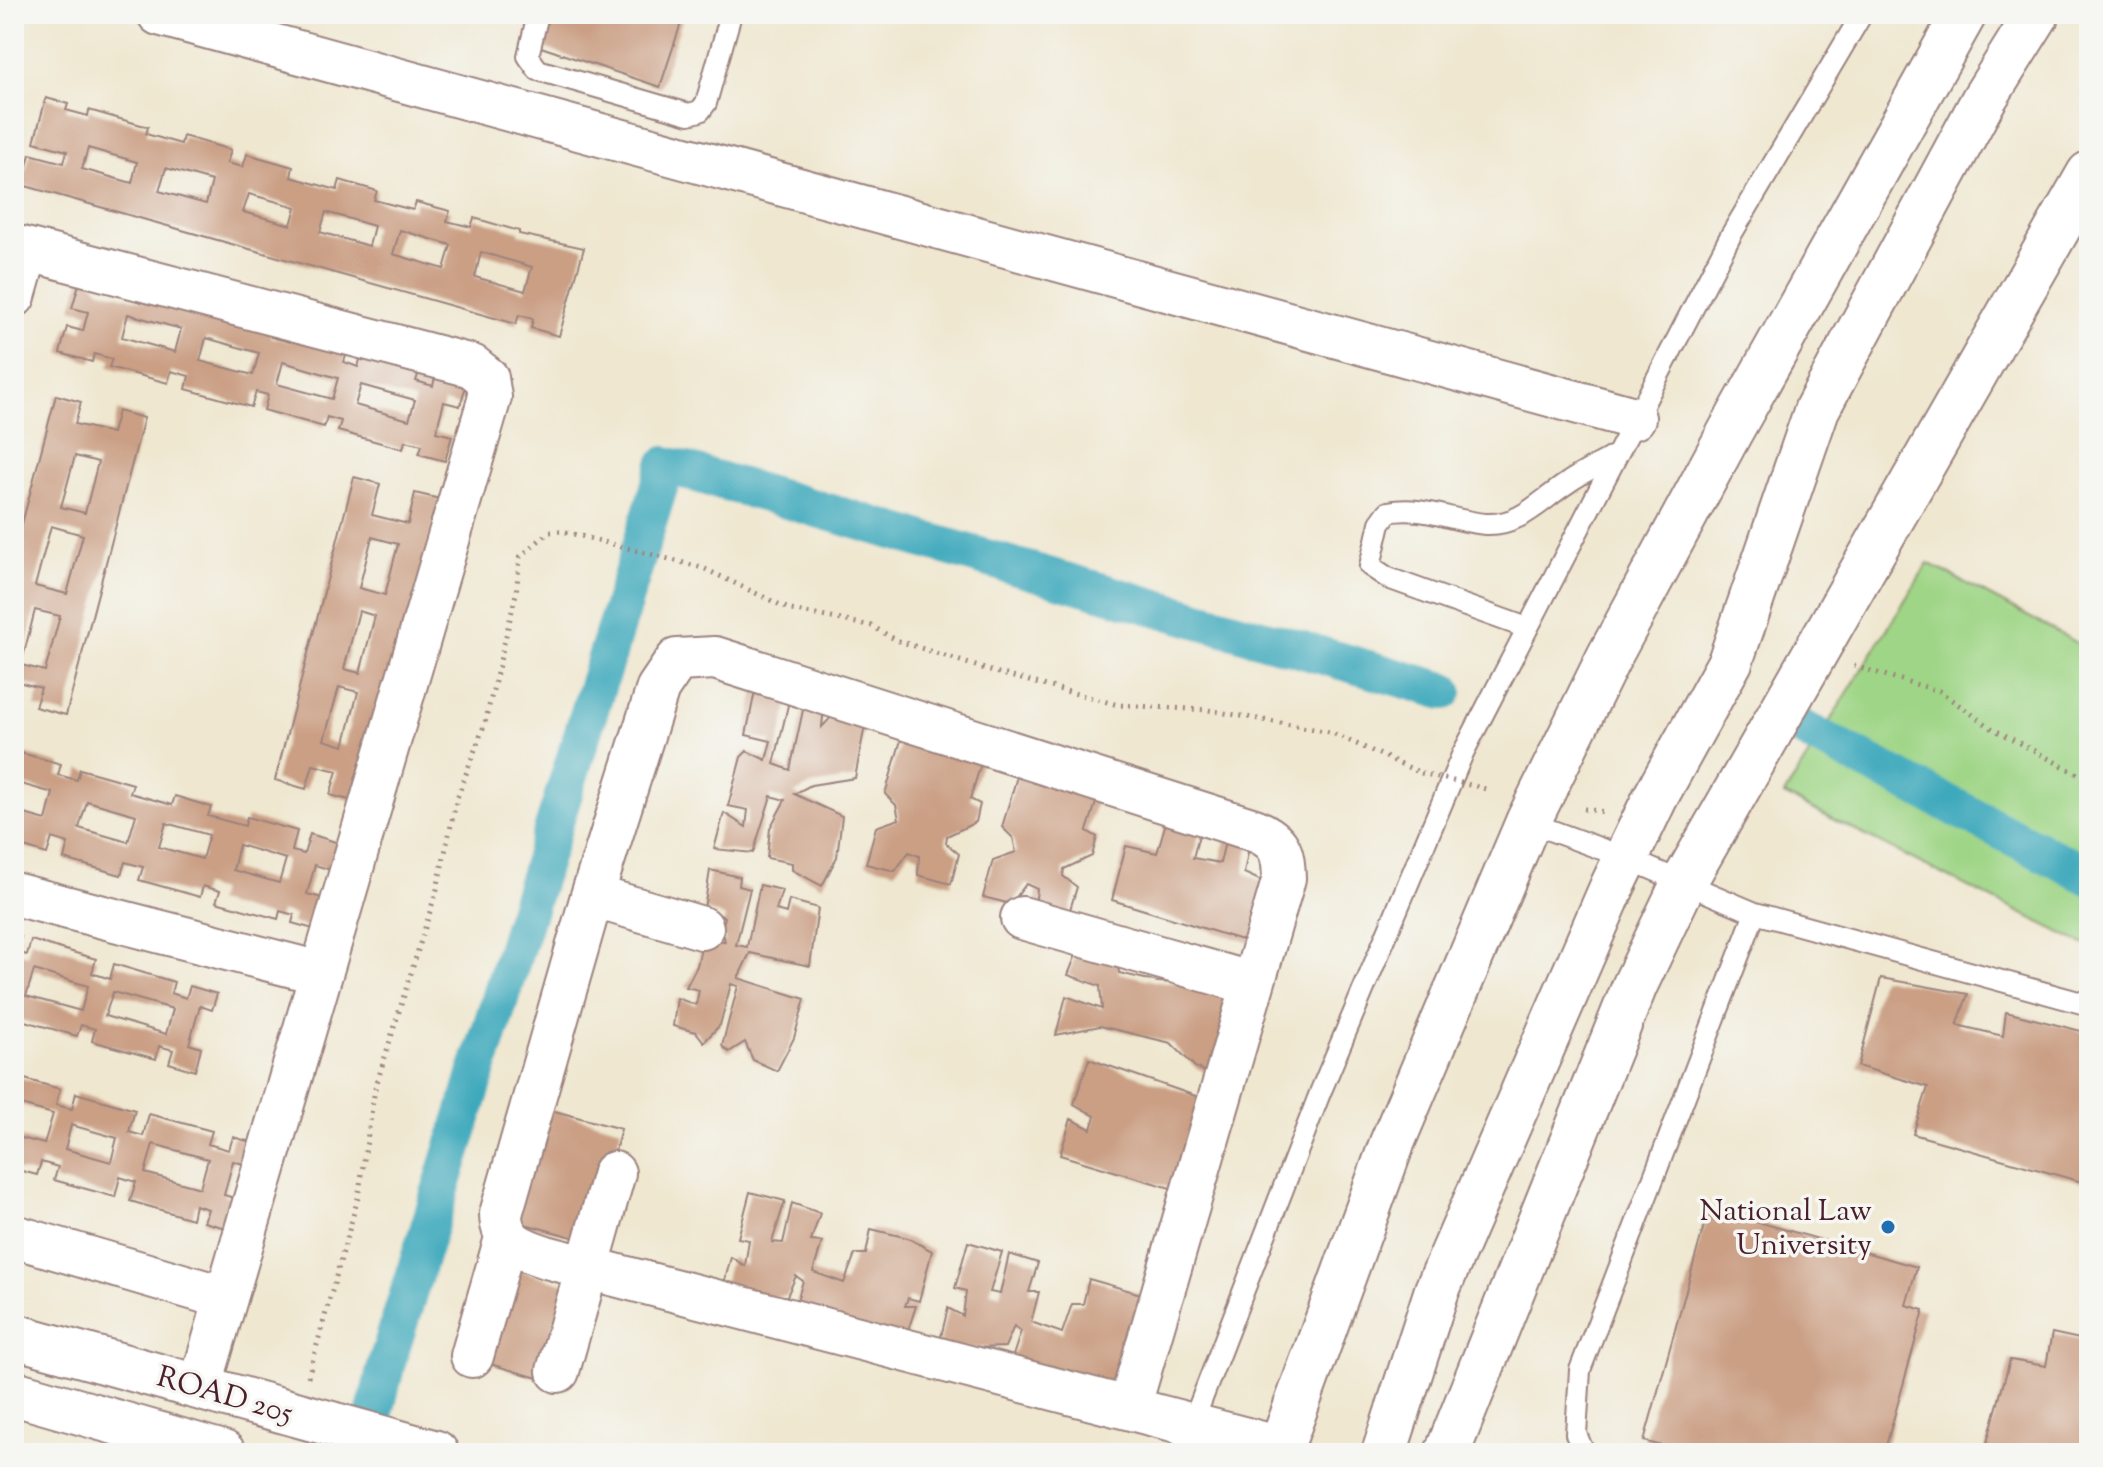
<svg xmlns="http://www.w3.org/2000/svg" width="2103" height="1467" font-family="'Sorts Mill Goudy',serif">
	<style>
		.green { fill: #9fd586; stroke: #747a58; stroke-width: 2 }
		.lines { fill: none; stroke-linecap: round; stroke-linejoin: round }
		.canal { stroke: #3ca9bc; stroke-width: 38 }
		.building { fill: #ca9f84; fill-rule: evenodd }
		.service-casing { stroke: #9c837e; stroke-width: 24 }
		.minor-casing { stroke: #9c837e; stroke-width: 46 }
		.tertiary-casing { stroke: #9c837e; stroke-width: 48 }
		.secondary-casing { stroke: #9c837e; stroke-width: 48 }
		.path { stroke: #9c837e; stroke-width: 5; stroke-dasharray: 2 6; stroke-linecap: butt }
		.service { stroke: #fff; stroke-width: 20 }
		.minor { stroke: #fff; stroke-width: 42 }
		.tertiary { stroke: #fff; stroke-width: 44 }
		.secondary { stroke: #fff; stroke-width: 44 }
		.path-bridge { stroke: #9c837e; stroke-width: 5; stroke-dasharray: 2 6; stroke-linecap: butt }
		.poi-dot { fill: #1f6fb2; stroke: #f6f6f2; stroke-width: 3 }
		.labels { text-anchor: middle; stroke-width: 7; stroke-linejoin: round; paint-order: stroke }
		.poi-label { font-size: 30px; fill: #4a1f2b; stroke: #f6f6f2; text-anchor: end }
		.street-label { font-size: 30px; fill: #4a1f2b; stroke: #f6f6f2 }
	</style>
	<rect width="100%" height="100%" fill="#f6f6f2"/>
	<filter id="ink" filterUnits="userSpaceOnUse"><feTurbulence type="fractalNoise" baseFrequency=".0125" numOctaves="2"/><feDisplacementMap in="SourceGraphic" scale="16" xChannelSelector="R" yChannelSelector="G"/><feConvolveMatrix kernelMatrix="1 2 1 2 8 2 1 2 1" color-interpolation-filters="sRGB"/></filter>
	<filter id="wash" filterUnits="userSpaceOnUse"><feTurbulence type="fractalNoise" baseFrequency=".006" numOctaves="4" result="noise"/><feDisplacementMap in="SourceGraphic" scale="32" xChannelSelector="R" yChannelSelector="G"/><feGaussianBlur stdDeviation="1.8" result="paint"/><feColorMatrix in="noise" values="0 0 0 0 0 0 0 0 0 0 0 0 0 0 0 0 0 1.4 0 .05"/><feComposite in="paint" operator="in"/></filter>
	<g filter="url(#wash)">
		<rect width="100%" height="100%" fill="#efe7d0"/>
		<path class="green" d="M1928 563 2089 649V947L1784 795Z"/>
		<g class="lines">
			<path class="canal" d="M1795 725 2089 876
				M365 1453 387 1362 666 465 1444 691"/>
		</g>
		<g id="blocks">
			<path class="building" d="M549 14H684L660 87 538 46Z
				M46 98 68 104 66 110 88 116 89 110 148 127 146 134 181 144 183 136 231 150 227 163 243 167 247 154 293 167 291 177 337 190 340 180 377 191 374 200 413 210 416 202 450 211 447 221 471 227 474 218 519 231V234L584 248 559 336 531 328 533 319 519 315 516 324 22 185 30 154 64 163 67 151 34 142ZM88 148 137 162 132 183 82 169ZM166 168 212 181 206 204 159 191ZM249 194 296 207 291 225 243 212ZM326 212 374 226 369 246 320 232ZM400 230 451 245 444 269 393 254ZM481 252 532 267 525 291 475 277Z
				M82 274 101 290 145 302 147 293 275 319 271 337 290 342 292 333 348 349 344 362 358 367 362 352 420 369 416 381 433 386 436 373 467 382 460 406 444 402 436 432 452 436 445 461 419 454 422 445 405 441 403 449 338 431 341 421 327 417 324 427 264 410 268 395 256 392 251 407 186 389 189 376 171 371 168 383 109 367 112 359 94 354 92 362 60 353 67 327 83 331 88 312 72 308ZM128 314 181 329 175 352 122 337ZM206 338 259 353 253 375 200 361ZM283 362 338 378 332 399 277 384ZM361 385 415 400 409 420 355 405Z
				M56 395 81 402 75 424 112 433 118 411 144 418 66 715 35 707 41 688 14 681V554ZM75 456 98 462 85 513 61 507ZM51 526 83 535 67 594 35 586ZM35 610 60 616 45 671 21 665Z
				M354 477 380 484 372 515 408 524 415 493 440 499 361 803 330 795 337 771 313 765 306 789 275 780ZM372 537 398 544 385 595 359 588ZM359 611 375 616 360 673 344 669ZM339 687 358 692 344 746 324 740Z
				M755 691 789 701 774 764 790 770 805 701 824 706 822 727 836 712 866 720 855 778 811 785 794 794 842 816 837 857 822 886 792 870V863L767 858 770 828 785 800 771 796 753 853 714 849 724 813 746 827 748 810 728 806 741 757 747 751 766 760 771 741 746 735Z
				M904 730 984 754 970 799 980 804 976 822 947 836 946 843 959 854 951 884 918 875 919 856 909 852 895 871 866 864 876 827 899 819 896 805 885 794Z
				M14 751 61 764 58 775 77 780 80 769 133 784 130 793 172 805 175 796 211 807 208 816 245 826 247 817 297 831 292 851 304 854 310 834 342 844 334 871 315 865 307 894 326 899 317 930 292 923 294 915 280 911 278 919 216 902 220 891 203 886 200 897 139 880 143 867 125 862 121 875 64 859 68 843 52 838 47 854 14 844V811L46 820 53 793 14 782ZM87 801 136 815 128 842 79 828ZM166 823 209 835 202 859 159 847ZM239 845 286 859 279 883 233 870Z
				M1021 763 1101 787 1087 831 1097 837 1092 856 1064 869 1063 876 1077 887 1068 916 1035 907 1037 889 1026 884 1011 904 983 897 993 860 1016 852 1013 838 1002 827Z
				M1169 812 1202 823 1193 858 1220 863 1228 829 1251 837 1244 873 1270 885 1251 943 1112 900 1126 846 1157 853Z
				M710 870 740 877 739 886 750 889 736 945 747 947 760 885 782 890 776 910 786 913 789 900 818 908 810 966 750 953 738 978 805 999 794 1038 777 1071 753 1060 745 1042 729 1052 722 1046 738 986 731 984 720 1025 704 1042 696 1032 673 1026 677 998 696 1005 699 990 686 987 697 966 704 934 725 942 722 928 725 917 704 909Z
				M14 935 21 937 16 952 27 955 31 940 96 959 92 973 110 979 114 964 174 982 171 993 186 998 190 986 217 994 212 1010 200 1006 189 1044 201 1048 195 1071 169 1063 173 1050 159 1046 156 1059 92 1041 95 1029 81 1025 77 1036 14 1018ZM34 970 88 986 81 1011 26 996ZM113 992 173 1009 166 1034 105 1016Z
				M1082 940 1116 953 1119 973 1158 982 1250 987 1224 1081 1195 1067 1171 1043 1100 1026 1056 1035 1066 996 1102 1009 1100 986 1068 975Z
				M1881 978 1968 994 1957 1025 2003 1036 2006 1012 2089 1033V1184L1913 1134 1928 1087 1858 1066Z
				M1089 1059 1204 1099 1177 1190 1060 1155 1071 1119 1091 1129 1095 1116 1074 1104Z
				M14 1076 60 1089 56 1105 72 1109 76 1093 135 1110 129 1132 143 1136 149 1114 212 1131 208 1144 229 1150 233 1137 254 1143 247 1165 233 1161 224 1195 238 1199 229 1229 204 1222 208 1209 195 1205 192 1219 130 1201 136 1182 120 1177 115 1197 54 1180 58 1167 41 1162 37 1175 14 1169V1136L44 1144 53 1114 14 1103ZM71 1125 117 1138 111 1162 65 1149ZM153 1144 208 1159 200 1188 145 1173Z
				M540 1107 621 1129 591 1242 510 1220Z
				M750 1192 785 1201 772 1242 783 1243 792 1203 820 1213 811 1241 822 1242 813 1272 844 1283 855 1254H866L871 1229 908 1238 932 1251 919 1301 908 1298 905 1306H916L902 1349 793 1314 803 1281 796 1276 787 1296 720 1299 731 1257 745 1266 749 1240 738 1238Z
				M1709 1208 1917 1267 1906 1305 1924 1310 1884 1453H1687L1644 1441Z
				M968 1242 1002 1252 990 1292 1000 1294 1009 1254 1038 1263 1029 1292H1039L1031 1322 1062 1333 1072 1304H1083L1089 1279 1141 1294 1120 1399 1010 1365 1021 1331 1014 1326 1005 1347 938 1349 948 1308 963 1316 966 1291 955 1288Z
				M508 1267 569 1285 541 1379 480 1361Z
				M2052 1333 2089 1341V1453H1984L2010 1360 2046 1366Z"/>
		</g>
	</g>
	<g filter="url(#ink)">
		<use href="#blocks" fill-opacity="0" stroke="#9c837e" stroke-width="2"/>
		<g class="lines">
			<g class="service-casing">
				<path id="service" d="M538 14 528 56 538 70 689 114 700 111 706 103 731 14
					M1527 628 1388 578 1370 566 1380 523 1388 512C1422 505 1452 521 1485 524 1520 526 1540 501 1566 484 1581 473 1598 465 1614 456
					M1528 822 1626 858 1755 913 2089 1005
					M1181 1453 1320 1093 1463 753 1731 235 1862 14
					M1584 1453 1576 1434 1580 1370 1755 913"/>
			</g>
			<g class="minor-casing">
				<path id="minor" d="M159 14 1634 418
					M14 246 472 366 487 378 490 397 200 1387
					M14 296 27 250
					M14 894 320 973
					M592 896 702 928
					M1022 918 1253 984
					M14 1236 226 1298
					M472 1356 506 1238
					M558 1371 614 1173
					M1129 1408 1284 878C1283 851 1280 841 1254 830L715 658 677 660 658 688 592 896 501 1214C501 1243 522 1249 546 1257L1281 1448"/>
			</g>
			<g class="tertiary-casing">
				<path id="tertiary" d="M14 1336 436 1453
					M14 1393 223 1453
					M1447 1453 1635 985 1683 884 2089 174"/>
			</g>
			<g class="secondary-casing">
				<path id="secondary" d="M1279 1453 1392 1143 1528 822 1609 657 1730 432 1964 14
					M1384 1453 1437 1290 1613 885 1655 798 1730 662 1817 409 1984 99 2037 14"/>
			</g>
			<path class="path" d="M1854 666 1939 691 1993 729 2089 780
				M1584 809 1606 812
				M308 1377 358 1198 375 1089 437 889 457 798 485 723 516 594 520 557 549 532 562 531 703 568 791 610 872 626 896 640 991 671 1118 705 1208 710 1330 732 1421 773"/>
			<use href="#service" class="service"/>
			<use href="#minor" class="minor"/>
			<use href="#tertiary" class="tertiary"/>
			<use href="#secondary" class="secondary"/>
			<path class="path-bridge" d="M1421 773 1490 790"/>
		</g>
	</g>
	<circle class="poi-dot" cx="1888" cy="1227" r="8"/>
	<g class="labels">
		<g class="poi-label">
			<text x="1872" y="1220">National Law<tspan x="1872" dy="34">University</tspan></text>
		</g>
		<g class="street-label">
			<text transform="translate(225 1394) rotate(16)" y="10">ROAD 205</text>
		</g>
	</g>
	<rect width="2103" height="1467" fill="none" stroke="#f6f6f2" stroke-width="48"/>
</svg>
